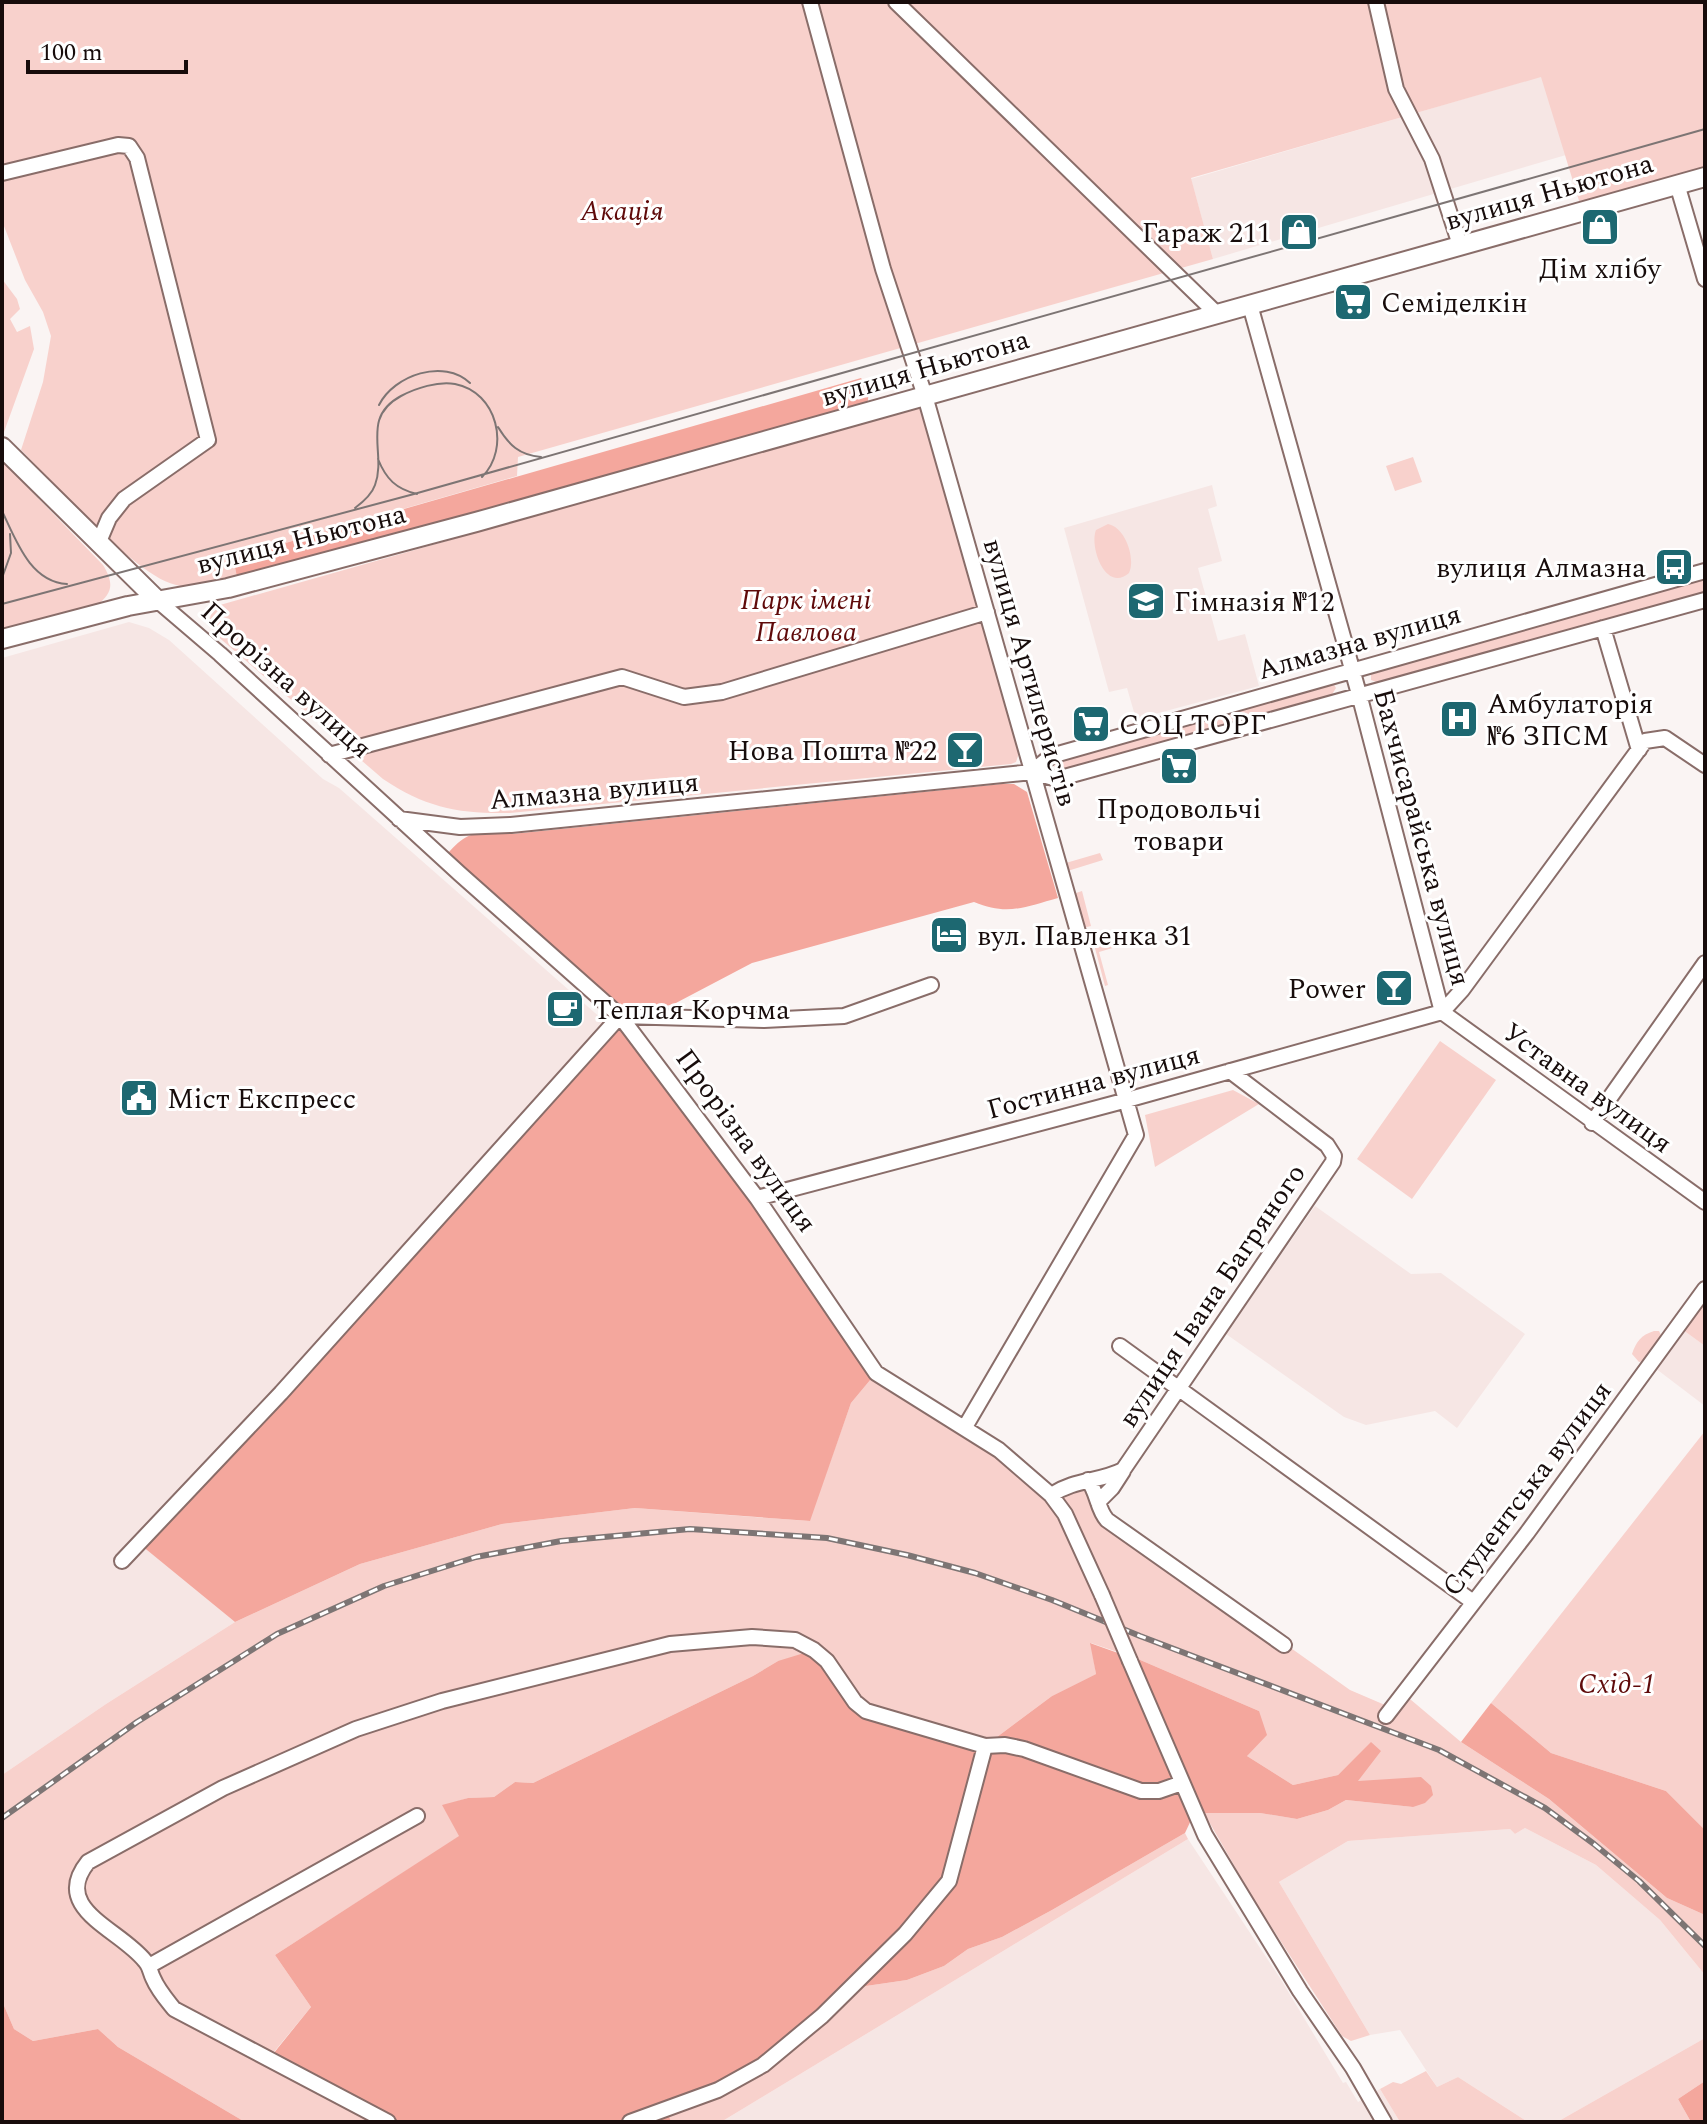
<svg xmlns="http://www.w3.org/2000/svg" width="1707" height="2124" font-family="Spectral,serif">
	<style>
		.built { fill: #f6e6e4 }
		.green { fill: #f8d1cc }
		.forest { fill: #f4a79d }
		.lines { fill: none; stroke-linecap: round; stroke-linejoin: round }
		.minor-casing { stroke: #896d69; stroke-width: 18 }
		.major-casing { stroke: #896d69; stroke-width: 22 }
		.minor { stroke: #fff; stroke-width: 14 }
		.major { stroke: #fff; stroke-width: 18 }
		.tram { stroke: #7d7574; stroke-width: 2 }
		.rail-casing { stroke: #7d7574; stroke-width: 6 }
		.rail { stroke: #fff; stroke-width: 3; stroke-dasharray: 9; stroke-linecap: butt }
		.minor-bridge-casing { stroke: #896d69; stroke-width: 18; stroke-linecap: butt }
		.minor-bridge { stroke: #fff; stroke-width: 14 }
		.labels { text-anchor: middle; stroke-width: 6; stroke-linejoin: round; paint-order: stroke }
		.street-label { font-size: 28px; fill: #170c0b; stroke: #fff }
		.park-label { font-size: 28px; font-style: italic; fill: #5f0a0a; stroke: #fff }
		.poi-label { font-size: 28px; fill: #170c0b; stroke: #fff; text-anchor: start }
	</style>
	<rect width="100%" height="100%" fill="#faf4f3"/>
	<path class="built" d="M1542 76 1566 155 1213 259 1191 179Z
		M1212 485 1217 506 1208 509 1222 561 1198 568 1218 641 1245 634 1259 686 1136 719 1127 688 1109 692 1064 528Z
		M129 622 149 628 169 640 323 779 339 788 611 1027 137 1541 235 1622 106 1704 2 1775V658Z
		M1315 1206 1411 1274 1441 1273 1525 1334 1457 1428 1435 1411 1366 1425 1344 1417 1226 1334Z
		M1683 1330 1705 1346V1406L1655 1368Z
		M1525 1828 1596 1865 1660 1920 1705 1975V2038L1557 2122H1528L1458 2077 1437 2087 1400 2030 1370 2035 1279 1882 1348 1841 1510 1829 1515 1834Z
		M1188 1839 1280 1978 1343 2083 1346 2082 1358 2102 1380 2089 1400 2122H721Z"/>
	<path class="green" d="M2 2H1705V169L1580 204 1541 77 1191 178 1213 259 518 457 517 476 233 558 237 577C217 581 196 590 176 585 135 576 53 482 21 450L43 382 51 336 43 312 25 280 2 221Z
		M2 279 17 299 20 309 10 319 17 332 30 326 34 349 4 432Z
		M921 407 1020 750 1016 762 1011 764 510 813C460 814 426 808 383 779L215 634 209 623 212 609 220 605Z
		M1413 457 1422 482 1395 491 1386 466Z
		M2 461 103 565C114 583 113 593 97 605L2 630Z
		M1108 524C1125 527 1136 558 1129 573 1106 593 1089 547 1096 530Z
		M1705 579V593L1379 683 1371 680V673L1376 669Z
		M1333 683 1336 688 1331 696 1063 772 1057 771 1054 766 1057 760Z
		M1100 853 1103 860 1061 873 1059 865Z
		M1082 891 1091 926 1083 928 1073 894Z
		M1122 930 1126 944 1099 952 1108 985 1105 986 1092 937Z
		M1440 1041 1496 1080 1412 1199 1357 1159Z
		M1233 1090 1259 1104 1155 1167 1145 1115Z
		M1705 1298V1346L1683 1330Z
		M1654 1331H1659L1662 1337 1645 1361 1639 1362 1632 1354C1636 1342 1641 1335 1654 1331Z
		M876 1373 965 1427 1050 1495 1088 1480 1101 1513 1350 1690 1392 1708 1404 1694 1461 1742 1549 1799 1667 1898 1705 1915V1975L1660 1920 1596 1865 1525 1828 1515 1834 1510 1829 1348 1841 1279 1882 1370 2035 1351 2041 1342 2036 1254 1900 1204 1813H1260L1297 1819 1328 1810 1346 1800 1413 1807 1357 1782 1371 1743 1338 1775 1293 1785 1247 1756 1259 1711 1138 1659 1091 1643 1096 1674 1052 1696 985 1746 878 1716 778 1661 753 1676 533 1783 515 1782 494 1797 468 1798 443 1806 460 1836 275 1955 311 2007 269 2058 388 2122H245L118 2047 98 2029 33 2041 14 2029 2 2001V1775L106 1704 235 1622 360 1564 502 1524 635 1508 809 1521 851 1403Z
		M1705 1431V1830L1666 1791 1551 1753 1491 1703Z
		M1185 1833 1188 1839 721 2122H671L665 2108 844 1994 866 1986 907 1980 944 1966 968 1949 1002 1937 1052 1910Z
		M1705 2038V2081L1678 2099 1691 2122H1557Z
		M1426 2071 1437 2087 1458 2077 1528 2122H1400L1380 2089 1393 2082 1401 2084Z"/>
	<path class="forest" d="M861 378 869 390 867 408 237 577 233 558Z
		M1001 784H1014L1027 792 1058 898C1025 907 1007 916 974 902L752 963 674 1004 620 1017 876 1373 851 1403 810 1521 635 1508 502 1524 360 1564 235 1622 136 1541 620 1017 443 859C470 827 474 834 512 834Z
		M1090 1643 1118 1653 1193 1816 1185 1833 1052 1910 1002 1937 968 1949 944 1966 907 1980 866 1986 844 1994 763 2065 666 2108 671 2122H388L269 2059 311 2007 275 1955 459 1836 442 1805 468 1798 494 1797 515 1782 533 1783 753 1676 778 1661 814 1650 855 1702 985 1746 1052 1696 1096 1674Z
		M1138 1659 1259 1711 1267 1735 1247 1756 1293 1785 1338 1775 1371 1742 1381 1751 1358 1781 1421 1777 1431 1786 1433 1795 1425 1803 1413 1807 1346 1800 1328 1810 1297 1819 1260 1813H1204Z
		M1491 1703 1551 1753 1666 1791 1705 1830V1915L1667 1898 1549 1799 1461 1742Z
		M2 2001 14 2029 33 2041 98 2029 118 2047 245 2122H2Z
		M1705 2081V2122H1691L1678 2099Z"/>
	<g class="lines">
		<g class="minor-casing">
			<path id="minor" d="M810 2 883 269 925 396 1136 1135 965 1427
				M896 2 1217 314
				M1376 2 1396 89 1432 159 1460 245
				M2 173 118 145 129 146 137 158 208 440 124 499 109 518 98 544
				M1677 184 1705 279
				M1250 305 1359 694 1442 1012
				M158 601 220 654 460 874 620 1016 757 1198 876 1373 999 1450 1051 1495 1065 1514 1102 1595
				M1603 628 1639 750
				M329 755 622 677 684 697 722 692 987 612
				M1032 772 1051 756 1705 571
				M399 819 460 827 511 825 1032 772 1057 779 1705 600
				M1442 1012 1462 990 1645 741 1665 738 1705 765
				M1442 1012 1705 1202
				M1592 1123 1705 963
				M757 1198 1116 1103 1442 1012
				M1120 1346 1473 1602
				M1088 1480C1098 1493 1097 1509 1107 1520L1284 1645
				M1051 1495C1075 1479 1099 1482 1123 1470L1333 1162 1334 1156 1327 1145 1230 1071
				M1098 1502 1112 1488 1123 1471
				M122 1561 281 1393 620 1016 764 1020 844 1016 931 985
				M1130 1661 1205 1835 1300 1991 1353 2068 1384 2122
				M1386 1716 1527 1533 1705 1289
				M149 1966 417 1816
				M388 2122 174 2009C166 1999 158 1990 153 1978 150 1972 150 1966 145 1961 120 1929 50 1909 88 1862L223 1788 356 1729 442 1701 670 1644 752 1637 795 1640 814 1650 827 1661 855 1702 866 1711 985 1746 1005 1745 1024 1749 1141 1791H1159L1182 1783
				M630 2122 718 2090 763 2065 822 2016 905 1934 949 1881 985 1746"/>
		</g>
		<g class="major-casing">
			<path id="major" d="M2 447 158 601
				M2 639 128 606 228 588 476 522 1705 177"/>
		</g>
		<use href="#minor" class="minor"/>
		<use href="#major" class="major"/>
		<path class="tram" d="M379 405C394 375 444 358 470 383
			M498 427C509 445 519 455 541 457
			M378 459C386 479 396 489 417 494
			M355 508C363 502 372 494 375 485 387 453 360 418 401 396 416 388 438 381 455 384 497 392 511 448 482 477
			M2 511C16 540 30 582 67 584
			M2 578 11 553 10 534
			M2 604 414 494 1705 129"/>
		<g class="rail-casing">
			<path id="rail" d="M2 1818 137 1722 277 1634 384 1586 476 1557 561 1541 690 1529 827 1538 907 1555 975 1573 1052 1600 1140 1636 1439 1750 1545 1808 1594 1844 1639 1881 1705 1946"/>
		</g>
		<use href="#rail" class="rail"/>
		<g class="minor-bridge-casing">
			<path id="minor-bridge" d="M1102 1595 1130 1661"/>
		</g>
		<use href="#minor-bridge" class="minor-bridge"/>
	</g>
	<defs>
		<g id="shop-square" transform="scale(2)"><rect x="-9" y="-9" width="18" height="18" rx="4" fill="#1d6871" stroke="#fff"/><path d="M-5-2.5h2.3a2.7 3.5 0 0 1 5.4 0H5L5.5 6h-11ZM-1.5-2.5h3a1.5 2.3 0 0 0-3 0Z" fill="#fff"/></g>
		<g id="supermarket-square" transform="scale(2)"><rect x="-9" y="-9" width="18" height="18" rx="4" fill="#1d6871" stroke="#fff"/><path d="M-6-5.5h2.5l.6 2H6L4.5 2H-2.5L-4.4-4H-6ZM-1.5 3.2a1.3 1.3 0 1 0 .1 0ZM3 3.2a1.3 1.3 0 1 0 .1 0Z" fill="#fff"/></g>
		<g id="bus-square" transform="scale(2)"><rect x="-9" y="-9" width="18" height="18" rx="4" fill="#1d6871" stroke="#fff"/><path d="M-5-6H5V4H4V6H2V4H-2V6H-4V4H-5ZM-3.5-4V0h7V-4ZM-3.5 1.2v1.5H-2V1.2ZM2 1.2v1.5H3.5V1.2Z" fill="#fff"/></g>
		<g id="school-square" transform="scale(2)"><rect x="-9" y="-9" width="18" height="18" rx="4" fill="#1d6871" stroke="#fff"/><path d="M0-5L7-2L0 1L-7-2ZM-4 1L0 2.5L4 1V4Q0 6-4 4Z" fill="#fff"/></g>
		<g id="hospital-square" transform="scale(2)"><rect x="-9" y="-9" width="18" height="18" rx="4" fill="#1d6871" stroke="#fff"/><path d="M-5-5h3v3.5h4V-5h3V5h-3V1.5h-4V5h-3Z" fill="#fff"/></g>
		<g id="bar-square" transform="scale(2)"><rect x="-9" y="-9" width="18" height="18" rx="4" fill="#1d6871" stroke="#fff"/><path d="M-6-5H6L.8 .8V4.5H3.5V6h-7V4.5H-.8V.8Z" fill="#fff"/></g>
		<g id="hotel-square" transform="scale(2)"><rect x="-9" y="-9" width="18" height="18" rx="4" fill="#1d6871" stroke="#fff"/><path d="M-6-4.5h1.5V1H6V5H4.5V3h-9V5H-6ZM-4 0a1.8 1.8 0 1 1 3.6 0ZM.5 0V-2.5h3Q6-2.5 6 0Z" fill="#fff"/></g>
		<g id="cafe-square" transform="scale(2)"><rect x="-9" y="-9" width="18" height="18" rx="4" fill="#1d6871" stroke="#fff"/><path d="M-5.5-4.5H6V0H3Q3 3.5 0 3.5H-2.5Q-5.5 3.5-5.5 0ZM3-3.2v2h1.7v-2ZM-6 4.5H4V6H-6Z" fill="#fff"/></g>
		<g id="civic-square" transform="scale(2)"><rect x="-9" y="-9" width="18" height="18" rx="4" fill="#1d6871" stroke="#fff"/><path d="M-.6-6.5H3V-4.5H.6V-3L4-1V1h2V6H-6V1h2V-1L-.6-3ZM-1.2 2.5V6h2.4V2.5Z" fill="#fff"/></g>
	</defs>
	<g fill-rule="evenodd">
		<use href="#shop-square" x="1600" y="227"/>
		<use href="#shop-square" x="1299" y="232"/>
		<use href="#supermarket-square" x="1353" y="302"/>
		<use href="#bus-square" x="1674" y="567"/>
		<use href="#school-square" x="1146" y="601"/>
		<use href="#hospital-square" x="1459" y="719"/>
		<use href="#supermarket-square" x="1091" y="724"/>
		<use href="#bar-square" x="965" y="750"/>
		<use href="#supermarket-square" x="1179" y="766"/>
		<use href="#hotel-square" x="949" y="935"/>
		<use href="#bar-square" x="1394" y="988"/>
		<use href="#cafe-square" x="565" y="1009"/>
		<use href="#civic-square" x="139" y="1098"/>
	</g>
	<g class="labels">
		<g class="street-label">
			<text transform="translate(1549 191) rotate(-16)" y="10">вулиця Ньютона</text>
			<text transform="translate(925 367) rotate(-16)" y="10">вулиця Ньютона</text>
			<text transform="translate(301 538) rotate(-14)" y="10">вулиця Ньютона</text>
			<text transform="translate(1359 641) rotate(-16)" y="10">Алмазна вулиця</text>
			<text transform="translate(1031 672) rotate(74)" y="10">вулиця Артилеристів</text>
			<text transform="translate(287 679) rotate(42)" y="10">Прорізна вулиця</text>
			<text transform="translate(594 790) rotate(-5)" y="10">Алмазна вулиця</text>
			<text transform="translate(1423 837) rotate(75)" y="10">Бахчисарайська вулиця</text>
			<text transform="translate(1093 1081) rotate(-15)" y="10">Гостинна вулиця</text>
			<text transform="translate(1588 1087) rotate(36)" y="10">Уставна вулиця</text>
			<text transform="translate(747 1140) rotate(54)" y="10">Прорізна вулиця</text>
			<text transform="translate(1211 1295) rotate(-56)" y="10">вулиця Івана Багряного</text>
			<text transform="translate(1526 1488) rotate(-53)" y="10">Студентська вулиця</text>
		</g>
		<g class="park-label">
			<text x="622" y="220">Акація</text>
			<text x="806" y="609">Парк імені<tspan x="806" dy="32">Павлова</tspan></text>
			<text x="1617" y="1693">Схід-1</text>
		</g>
		<g class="poi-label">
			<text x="1271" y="242" text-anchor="end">Гараж 211</text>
			<text x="1600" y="278" text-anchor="middle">Дім хлібу</text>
			<text x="1381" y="312">Семіделкін</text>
			<text x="1646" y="577" text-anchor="end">вулиця Алмазна</text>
			<text x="1174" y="611">Гімназія №12</text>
			<text x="1487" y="713">Амбулаторія<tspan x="1487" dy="32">№6 ЗПСМ</tspan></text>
			<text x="1119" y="734">СОЦ ТОРГ</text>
			<text x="937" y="760" text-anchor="end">Нова Пошта №22</text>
			<text x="1179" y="818" text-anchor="middle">Продовольчі<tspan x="1179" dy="32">товари</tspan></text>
			<text x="977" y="945">вул. Павленка 31</text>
			<text x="1366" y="998" text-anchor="end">Power</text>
			<text x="593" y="1019">Теплая Корчма</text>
			<text x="167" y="1108">Міст Експресс</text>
		</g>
	</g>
	<rect width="1707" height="2124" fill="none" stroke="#170c0b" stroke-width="8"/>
	<path d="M28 60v12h158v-12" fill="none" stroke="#170c0b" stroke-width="4"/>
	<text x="40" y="60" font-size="24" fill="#170c0b" stroke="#ffffff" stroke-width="6" paint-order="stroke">100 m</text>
</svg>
